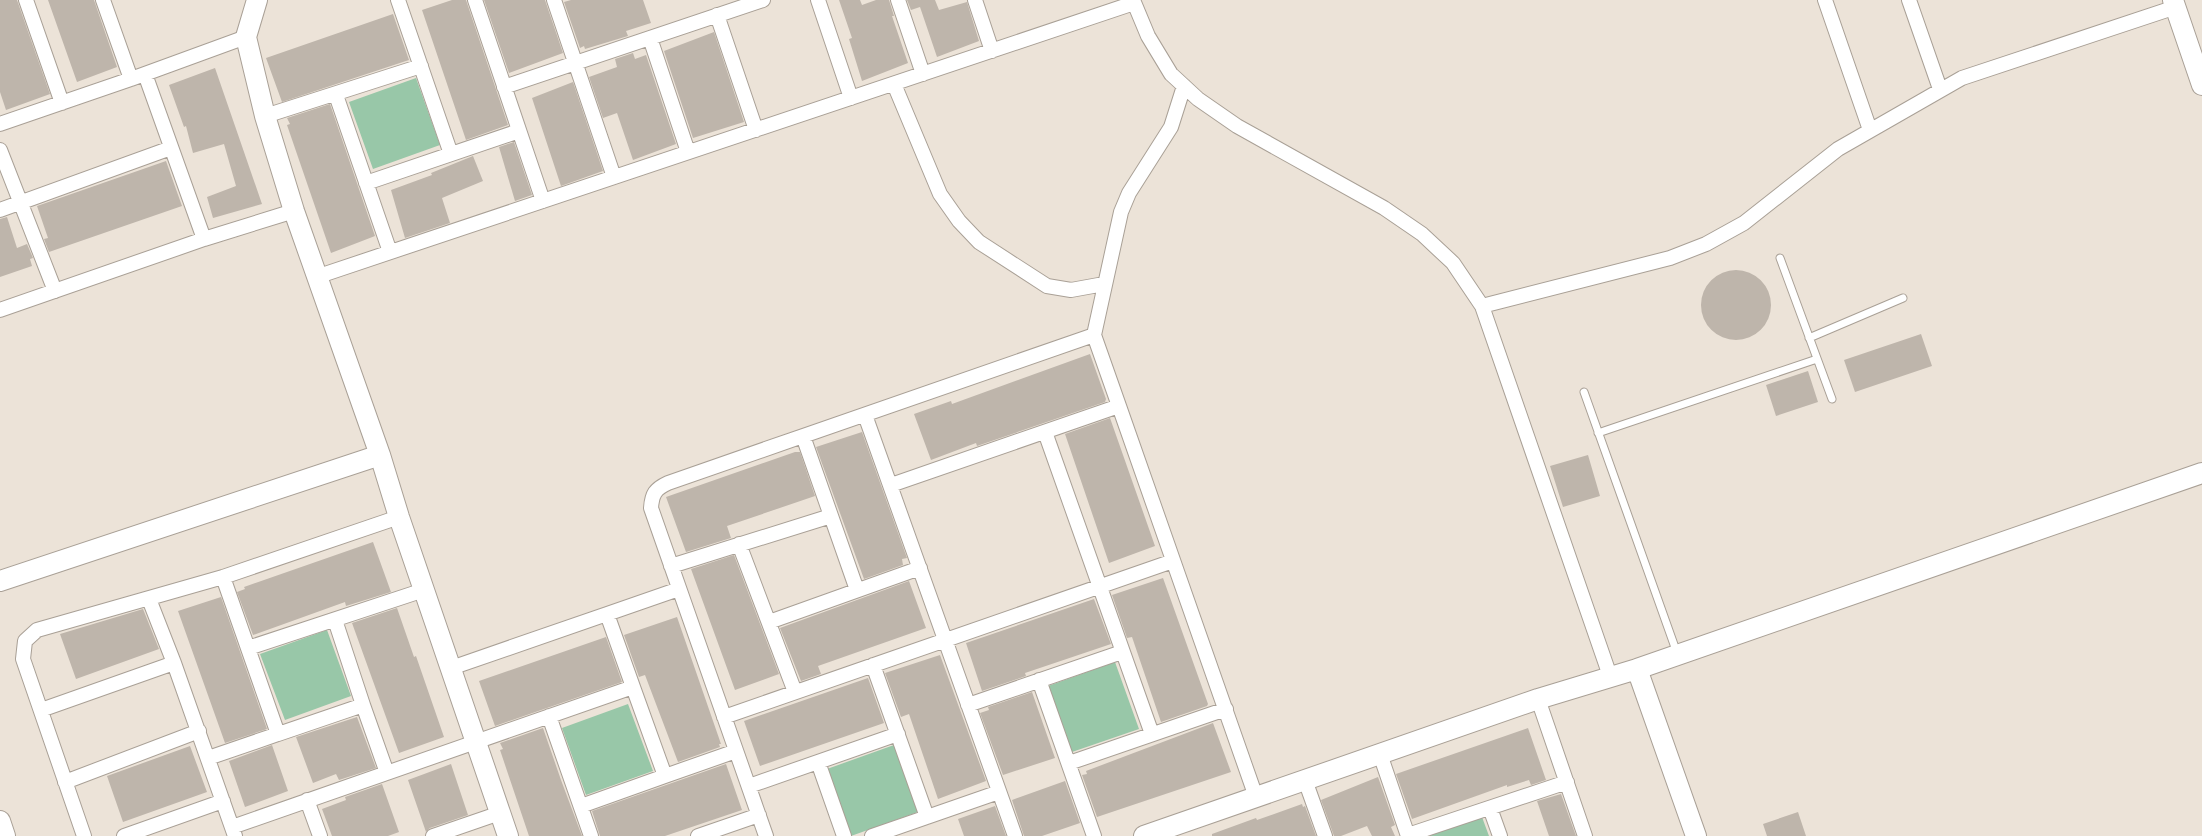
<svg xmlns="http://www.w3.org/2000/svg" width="2202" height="836" font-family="Figtree,sans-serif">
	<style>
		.green { fill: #98c7a8 }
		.building { fill: #beb5ab }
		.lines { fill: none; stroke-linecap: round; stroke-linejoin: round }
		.lane-casing { stroke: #a9a096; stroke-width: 9 }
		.street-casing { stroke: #a9a096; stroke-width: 16 }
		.secondary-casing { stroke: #a9a096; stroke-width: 22 }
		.lane { stroke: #fff; stroke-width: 7 }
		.street { stroke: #fff; stroke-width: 14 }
		.secondary { stroke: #fff; stroke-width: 20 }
	</style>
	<rect width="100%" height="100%" fill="#ece3d8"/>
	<path class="green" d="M416 78 440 145 373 169 349 102Z
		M327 630 351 696 285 720 260 654Z
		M1115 662 1139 729 1072 752 1048 686Z
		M628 704 653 771 586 795 562 728Z
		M894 745 918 812 851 836 827 769Z
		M1482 817 1489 836H1429Z"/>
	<path class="building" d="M0 0H17L50 94 6 110 0 92Z
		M48 0H94L117 67 77 82Z
		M452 0H466L508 125 466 140 422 10Z
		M484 0H545L563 53 509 73Z
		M571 0H643L651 23 626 31 628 36 585 49 584 46 580 48 564 2Z
		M839 0H860L862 5 876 0H889L894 16H892L908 63 862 81 849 39 852 38Z
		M907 0H935L939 10 967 2 979 41 937 57 920 7 911 10Z
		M393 14 409 60 282 102 266 58Z
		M714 32 744 122 693 138 664 51Z
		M633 53 635 59 646 55 676 144 633 160 617 113 603 118 589 77 617 67 615 59Z
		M215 68 262 204 213 218 207 197 236 186 224 144 193 153 186 126 184 127 169 85Z
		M573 82 603 171 561 186 532 98Z
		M330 104 375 236 331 253 287 125 290 124 287 118Z
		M514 142 532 195 515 201 499 147Z
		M473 156 483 181 442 198 450 223 405 238 391 190 432 175 431 173Z
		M166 161 182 206 49 252 44 239 48 238 37 206Z
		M7 217 17 248 27 244 33 258 30 259 32 266 0 277V219Z
		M1701 305a35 35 0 1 1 70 0a35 35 0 1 1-70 0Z
		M1921 334 1932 366 1855 392 1844 360Z
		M1090 354 1106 399 1105 402 977 446 976 443 931 460 914 414 951 401 952 404Z
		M1808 371 1818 402 1776 416 1766 385Z
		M1110 418 1155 546 1109 563 1065 434Z
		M862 432 907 558 902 559 903 565 864 579 816 447Z
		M795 452H800L815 496 727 526 731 538 686 552 666 497Z
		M1588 455 1600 496 1563 507 1550 466Z
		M373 542 391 592 346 606 345 602 253 635 237 592 245 589 244 587Z
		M734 555 779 674 735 690 691 569Z
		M1163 578 1208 704 1207 706 1161 722 1132 637 1127 638 1112 595Z
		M909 581 926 628 818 666 821 674 801 681 780 628Z
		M221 597 267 729 225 743 178 611Z
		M1094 599 1111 644 1025 673 1026 676 982 691 966 643Z
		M397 608 414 657 416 656 444 737 399 753 352 623Z
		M143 609 159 649 76 679 60 634Z
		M677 617 721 744H719L720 747 678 762 645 675 639 677 624 635Z
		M606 637 622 682 495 726 479 681Z
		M940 655 986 781 938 799 909 714 901 717 885 673Z
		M868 678 884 723 760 766 744 721Z
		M1032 692 1055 758 1003 775 980 713 989 710 988 707Z
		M357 717 376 768 339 780 336 774 313 783 296 737Z
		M1213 723 1231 772 1097 817 1082 775 1087 774 1086 771Z
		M543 728 561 780 582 836H529L500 750 503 749 500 743Z
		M1528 728 1546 780 1531 785 1529 780 1507 787V785L1412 819 1396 774Z
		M272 745 288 791 245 807 229 761Z
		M190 746 207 792 123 822 107 776Z
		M451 764 468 815 430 828 426 832 408 780Z
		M726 764 742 810 665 836H600L592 811Z
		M1378 777 1395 825 1391 827 1395 836H1372L1367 826 1341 836H1334L1321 800Z
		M1065 781 1080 823 1042 836H1024L1012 800Z
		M382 784 399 832 388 836H332L322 809 346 800 345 797Z
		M1561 794 1576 836H1549L1537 801Z
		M1302 804 1303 807 1305 806 1316 836H1212V834L1256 818 1257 820Z
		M995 806 1006 836H964L958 819Z
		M1798 812 1806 836H1767L1763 824Z"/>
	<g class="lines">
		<g class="lane-casing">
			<path id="lane" d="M1780 258 1832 399
				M1809 338 1903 298
				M1584 392 1677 653
				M1598 433 1817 359"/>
		</g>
		<g class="street-casing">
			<path id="street" d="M26 0 62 103
				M103 0 131 79 246 37
				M398 0 451 154
				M475 0 543 201
				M554 0 614 177
				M818 0 851 98
				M898 0 923 74
				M975 0 992 51
				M1133 0 1148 36 1171 74 1198 99 1237 126 1384 208 1422 234 1453 263 1482 306 1610 676
				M1825 0 1870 130
				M1909 0 1940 89
				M717 15 756 130
				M650 38 688 152
				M145 74 204 239
				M894 84 940 194 959 221 979 242 1047 286 1071 290 1104 284
				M504 87 763 0
				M336 95 390 252
				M265 116 421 66
				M0 124 131 79
				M0 150 55 291
				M366 183 519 131
				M0 210 171 148
				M316 277 1134 3
				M1482 306 1670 258 1706 244 1744 223 1838 149 1962 78 2176 7
				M0 310 204 239 294 211
				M1094 335 1121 212 1129 193 1171 127 1184 86
				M1119 406 1256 797
				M865 415 1015 836
				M1045 432 1152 734
				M803 436 1094 335 1119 406 891 485
				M739 544 795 692
				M671 566 831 516
				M223 577 399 517
				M149 599 174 663 235 836
				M335 620 363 705
				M769 622 920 568
				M248 648 424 590
				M873 665 927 817 999 792
				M451 668 607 614
				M1039 680 1094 836
				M633 687 665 776 736 751
				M1538 699 1585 836
				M968 705 1122 652
				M41 710 174 663
				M549 716 591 836
				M724 717 1173 561
				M1380 754 1408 836
				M208 758 278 734
				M818 762 844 836
				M1069 763 1226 709
				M1305 780 1325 836
				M65 782 199 731
				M749 786 898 734
				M307 800 320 836
				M581 806 665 776
				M1490 808 1500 836
				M232 827 633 687 607 614 679 589
				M1408 835 1567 782
				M84 836 23 659 25 641 37 630 223 577 278 734 363 705 387 773
				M124 836 223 801
				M433 836 500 813
				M698 836 759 815
				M766 836 651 508C652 494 655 489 668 483L803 436 857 590
				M872 836 927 817"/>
		</g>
		<g class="secondary-casing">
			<path id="secondary" d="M257 0 246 37 265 116 294 211 380 455 399 517 508 836
				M2173 0 2202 85
				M0 581 380 455
				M1637 669 1696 836
				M0 821 5 836
				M1144 836 1538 699 1637 669 2202 473"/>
		</g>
		<use href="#lane" class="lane"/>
		<use href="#street" class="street"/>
		<use href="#secondary" class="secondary"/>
	</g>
</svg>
